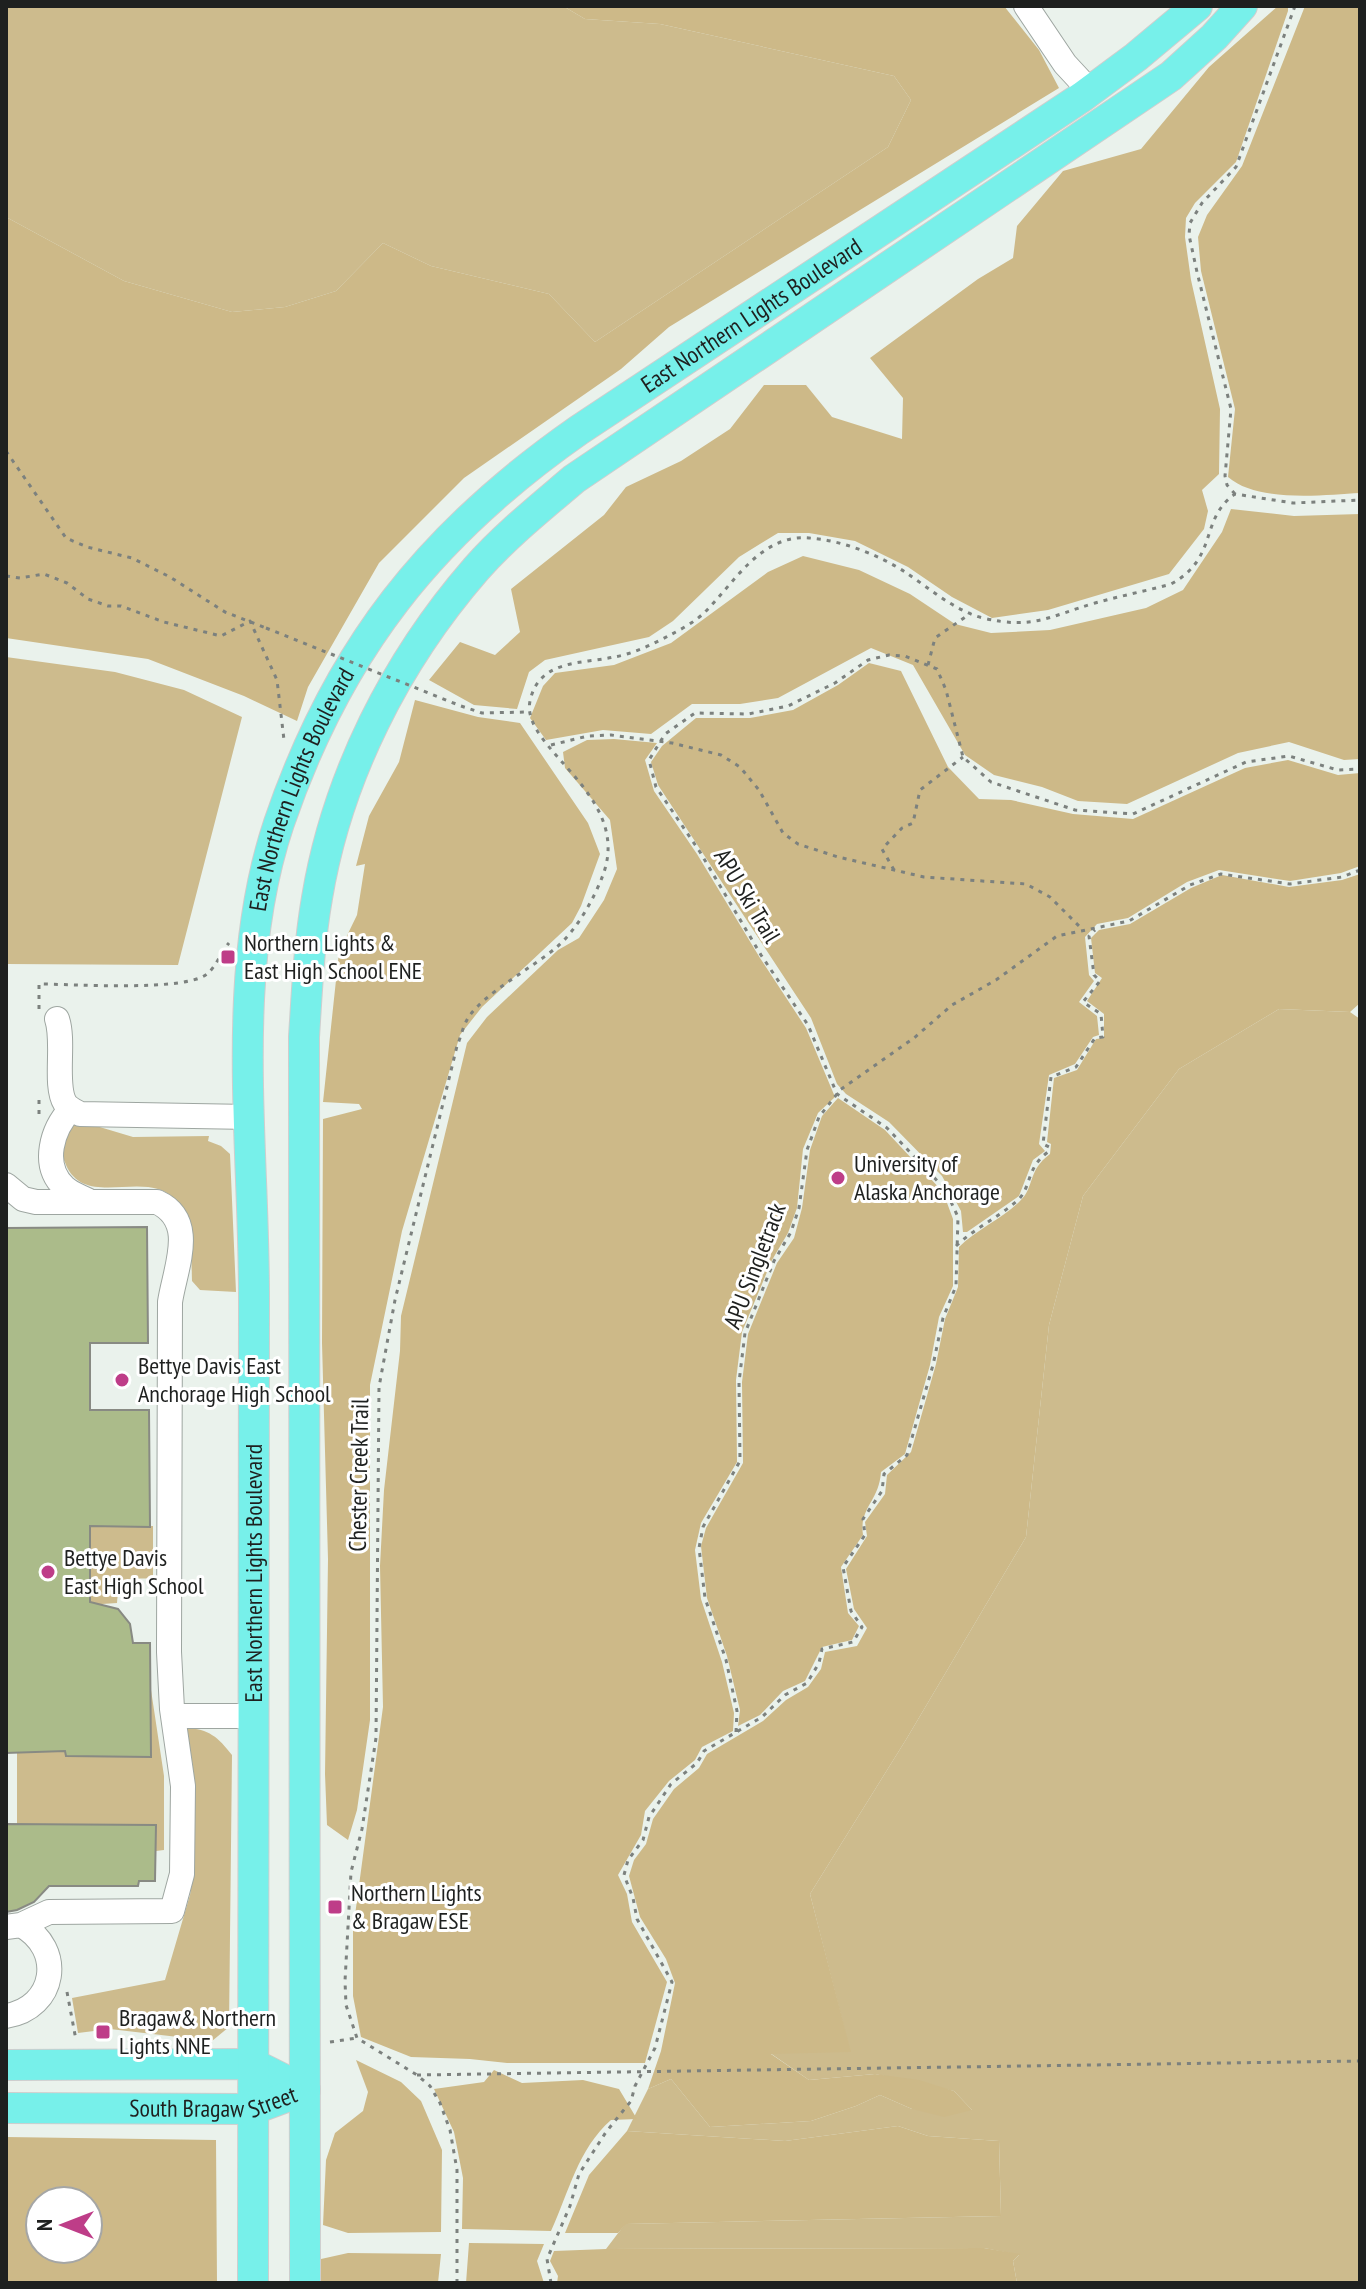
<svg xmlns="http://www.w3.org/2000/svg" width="1366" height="2289" font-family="'PT Sans Narrow',sans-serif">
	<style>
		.green { fill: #cdbb8d }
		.forest { fill: #cdb988; fill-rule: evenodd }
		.building { fill: #abbb8a; stroke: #888a83; stroke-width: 2 }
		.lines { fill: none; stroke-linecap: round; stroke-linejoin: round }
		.minor-casing { stroke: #9ea6a1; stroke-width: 26 }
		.major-casing { stroke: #cecece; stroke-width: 32 }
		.path { stroke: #7c817e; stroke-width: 3; stroke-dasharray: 4 6; stroke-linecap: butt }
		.minor { stroke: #fff; stroke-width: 24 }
		.major { stroke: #77f0ea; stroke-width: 30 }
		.path-bridge { stroke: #7c817e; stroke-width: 3; stroke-dasharray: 4 6; stroke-linecap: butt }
		.poi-dot { fill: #be3d88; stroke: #fff; stroke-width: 3 }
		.labels { text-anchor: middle; stroke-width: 6; stroke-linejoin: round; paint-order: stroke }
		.street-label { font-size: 24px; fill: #1e201f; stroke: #fff }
		.poi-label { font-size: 24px; fill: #1e201f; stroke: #fff; text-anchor: start }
	</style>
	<rect width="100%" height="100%" fill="#eaf2ec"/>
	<path class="green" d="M6 6H563L585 19 660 24 894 76 911 100 888 147 595 342 549 294 431 266 383 243 336 291 285 307 232 312 124 281 6 217Z
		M6 657 115 672 184 690 242 717 178 965 6 964Z
		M1279 1009 1350 1012 1360 1019V2283H1017L1013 2261 1019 2255 984 2248 606 2249 625 2224 1001 2216 999 2141 928 2136 898 2126 785 2141 627 2131 648 2089 671 2079 710 2127 811 2121 856 2106 880 2095 912 2109 972 2110 954 2091 875 2074 809 2080 770 2053 850 2051 810 1894 907 1738 1026 1537 1049 1325 1083 1196 1179 1069Z
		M83 1122 133 1137 209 1136 208 1141 221 1146 230 1154 236 1292 200 1290 192 1281C191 1255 194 1223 177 1202 149 1166 86 1211 66 1165 65 1161 62 1158 62 1153 61 1145 68 1131 70 1123Z
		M90 1526H153V1579C130 1578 119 1577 117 1603L102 1604V1617H91Z
		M151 1690 164 1776V1850L156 1851V1826L17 1824V1752L65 1751 66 1756 148 1757Z
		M186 1728C209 1729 218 1737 232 1755L229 2027 212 2041 110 2029 78 2033 72 1998 165 1980 190 1895 193 1876V1767Z"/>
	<path class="forest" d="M563 6H1004L1039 50 1059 88 669 327 621 369 464 478 379 563 308 687 297 721 244 696 148 659 6 638V217L124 281 232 312 285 307 336 291 383 243 431 266 549 294 595 342 888 147 911 100 894 76 660 24 585 19Z
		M1278 6H1288V11L1236 162 1195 203 1186 218 1185 237 1191 280 1220 409 1219 474 1202 490 1208 511 1204 529 1169 574 1048 610 992 618 952 597 908 567 855 541 809 533H778L739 557 673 621 649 637 545 660 529 672 517 709 474 705 429 680 460 642 495 655 520 632 511 589 604 515 626 487 681 461 730 429 764 385H806L832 417 902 439 903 398 870 358 978 279 1013 258 1017 226 1063 171 1141 149 1209 67Z
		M1305 6H1360V493C1323 495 1258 503 1228 477L1235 409 1201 271 1198 237 1207 215 1242 166Z
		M1231 509 1294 516 1360 514V759L1344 760 1289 742 1238 753 1127 804 1078 801 1042 787 994 775 965 755 913 665 871 648 778 698 740 704H692L651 734 603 730 546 740 530 718 543 686 555 673 614 665 671 643 768 572 803 556 859 570 910 594 955 624 991 633 1050 630 1146 608 1183 590 1222 532Z
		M869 663 901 671 948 767 979 799 1011 800 1073 814 1133 819 1245 768 1288 760 1338 775 1360 773V866L1341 873 1290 881 1219 870 1187 882 1128 918 1097 924 1085 937 1089 975 1094 981 1079 1002 1097 1016 1099 1035 1093 1037 1075 1064 1049 1075 1039 1144 1045 1151 1033 1160 1019 1196 967 1232H963L961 1211 942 1176 889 1122 846 1094 837 1084 811 1018 658 785 651 762 662 746 696 718H750L793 710 838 685Z
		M415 700 478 717 520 723 588 823 600 854 581 906 572 923 482 1007 460 1035 402 1231 370 1385V1720L357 1810 348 1840 327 1825 325 1774 328 1559 322 1343 323 1119 362 1109 359 1104 323 1102 339 952 357 915 365 864 356 866 369 816 399 762Z
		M614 739 657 743 645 760 654 791 697 854 760 958 806 1028 835 1097 818 1113 803 1149 797 1208 788 1233 772 1260 742 1332 736 1380 737 1462 701 1523 695 1550 701 1599 722 1662 734 1713 733 1731 702 1747 695 1760 669 1781 645 1811 641 1835 618 1875 627 1894 632 1922 667 1982 645 2063H507L470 2059 411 2057 361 2037 353 1996V1930L383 1707 380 1566 384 1490 400 1351 401 1316 467 1043 487 1017 558 950 579 938 604 900 617 869 610 820 565 768 563 752 587 740Z
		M1360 874V1003L1350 1012 1279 1009 1179 1069 1083 1196 1049 1325 1026 1537 907 1738 810 1894 851 2052 771 2054 809 2080 875 2074 919 2080 954 2091 972 2110 944 2117 912 2109 880 2095 856 2106 811 2121 710 2127 671 2079 648 2089 661 2051 675 1983 666 1959 640 1917 629 1876 634 1860 646 1844 653 1819 674 1789 699 1768 707 1754 763 1721 786 1700 808 1687 821 1669 825 1652 857 1646 867 1628 854 1609 846 1569 867 1536 865 1522 885 1494 887 1475 911 1452 936 1364 945 1319 958 1287 959 1247C977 1229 1002 1219 1020 1201 1035 1187 1027 1171 1050 1154L1051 1144 1047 1142 1054 1078 1077 1070 1096 1039 1104 1038V1014L1087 1001 1102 978 1095 973 1091 938 1099 930 1130 924 1191 888 1222 875 1289 887 1342 880Z
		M838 1098 885 1130 943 1192 953 1219V1286L939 1317 930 1365 905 1454 881 1472C879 1502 859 1507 863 1535L841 1567 848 1613 859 1626 852 1640 822 1647 805 1681 783 1691 760 1715 738 1726 740 1710 727 1656 707 1598 701 1546 706 1528 743 1463 742 1382 748 1334 777 1263 794 1238 802 1208 810 1150 822 1116Z
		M356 2060 401 2082 421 2101 442 2150 441 2232 348 2233 323 2225 326 2160 335 2133 363 2111 368 2092Z
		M494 2070 522 2083 583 2080 619 2089 637 2119 611 2120C578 2149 569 2192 551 2231L462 2229 463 2178 454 2132 434 2089 484 2082Z
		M898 2126 928 2136 999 2141 1001 2216 626 2224 618 2233H565L589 2175 627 2131 785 2141Z
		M6 2137 216 2140 217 2283H6ZM40 2201H88V2249H40Z
		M469 2243 544 2244 537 2261 544 2283H466Z
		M984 2248 1020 2254 1013 2261 1017 2283H557L558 2276 550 2261 554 2251 606 2249Z
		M348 2253 441 2254 438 2283H321V2259Z"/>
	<path class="building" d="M147 1227 148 1343H90V1410H149L150 1527 90 1526V1602L118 1609 130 1624 133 1643H150L151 1757 66 1756 65 1751 6 1753V1228Z
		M6 1824 156 1825 155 1881H139L138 1886H49L34 1902 17 1910 6 1912Z"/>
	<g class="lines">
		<g class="minor-casing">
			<path id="minor" d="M1026 6 1065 64 1090 91
				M57 1019C65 1042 54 1085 65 1103 68 1108 75 1111 80 1114L250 1117
				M71 1109C52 1129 41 1165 64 1187 70 1193 79 1196 87 1200
				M6 1185 23 1199 36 1202H157C198 1221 175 1268 170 1302L169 1652 172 1709 183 1786 182 1874 172 1911 49 1912 21 1925 6 1927
				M173 1716H254
				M6 2016C56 2008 65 1949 21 1925"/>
		</g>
		<g class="major-casing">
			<g id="major">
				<path d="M6 2065 253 2064 305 2090"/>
				<path id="s1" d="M6 2108 254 2109 305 2090"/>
				<path id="s2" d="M253 2283C254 1957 254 1631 254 1304 255 1148 228 974 279 823 338 650 430 534 579 430L1082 97 1136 57 1197 6"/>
				<path d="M305 2283 304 1037C307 990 309 944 317 898 337 777 396 661 476 569 505 536 540 508 574 479L1171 76 1214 37 1242 6"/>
			</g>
		</g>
		<path class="path" d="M6 451 66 538 87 547 132 558 170 577 225 612 266 628
			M1235 494 1227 485 1225 476 1231 409 1197 272 1189 235 1190 223 1202 203 1236 167 1295 6
			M6 576 20 578 44 574 67 583 88 599 108 606H121L164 622 221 636 250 621 277 680 284 740
			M928 665 935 638 971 613
			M461 706 482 713 529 712
			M551 745 588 736 611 735 672 743 721 755 740 767 759 790 783 833 798 844 838 857 924 877 1026 884 1050 897 1083 930
			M894 870 882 849 902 828 913 823 920 790 963 757
			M39 1009V984C72 984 185 992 207 974 216 967 221 952 229 943
			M39 1100V1117
			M956 1246C975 1228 999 1217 1018 1200 1032 1186 1026 1168 1048 1152L1049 1147 1043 1144 1051 1077 1076 1067 1095 1038 1103 1037 1101 1014 1083 1002 1100 981 1094 975 1089 936 1095 930
			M736 1732 737 1711 726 1660 705 1598 699 1548 703 1527 740 1461 739 1382 745 1333 774 1261 791 1232 799 1208 807 1150 819 1117 840 1090 914 1038 952 1005 996 980 1057 936 1129 921 1190 885 1221 874 1290 884 1342 877 1360 870
			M67 1992 76 2040
			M330 2042 357 2038
			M417 2075 1360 2061
			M457 2283V2170L450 2130 440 2103 430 2086 417 2075 357 2038 346 2005 345 1981 351 1872 362 1829 376 1738 379 1387 395 1300 457 1046C461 1037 463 1026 468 1018 485 992 533 968 558 946 577 929 594 899 603 875 633 794 520 749 530 701 539 659 582 664 614 657 633 654 653 644 670 635 682 629 696 621 705 612 735 582 761 534 809 538 841 540 879 555 905 572 929 588 955 611 983 618 1033 630 1050 616 1095 603 1120 596 1146 591 1171 584 1219 558 1199 519 1235 494L1293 503 1360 500
			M551 2283 547 2259 570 2206 579 2174 606 2132 631 2101 635 2086 655 2048 672 1982 637 1919 633 1898 624 1875 628 1860 643 1840 649 1817 671 1784 697 1763 704 1751 762 1717 785 1695 807 1683 819 1663 822 1649 853 1642 862 1627 851 1611 843 1567 865 1535 863 1519 882 1491 884 1474 907 1455 933 1365 943 1318 956 1286 958 1217 945 1189 887 1128 837 1094 808 1025 761 955 700 852 656 787 649 760 665 734 695 713 748 714 788 706 835 683 868 660 889 655 905 656 937 669 946 690 963 757 991 782 1075 810 1133 814 1246 762 1289 756 1338 770 1360 769"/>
		<use href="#minor" class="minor"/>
		<use href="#major" class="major"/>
		<path class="path-bridge" d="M266 628 461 706"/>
	</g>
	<g class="poi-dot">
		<rect x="220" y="949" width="16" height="16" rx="4"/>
		<circle cx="838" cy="1178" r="8"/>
		<circle cx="122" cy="1380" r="8"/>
		<circle cx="48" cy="1572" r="8"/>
		<rect x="327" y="1899" width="16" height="16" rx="4"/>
		<rect x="95" y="2024" width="16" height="16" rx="4"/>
	</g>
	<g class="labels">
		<g class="street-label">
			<text dy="8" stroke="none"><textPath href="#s2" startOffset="2174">East Northern Lights Boulevard</textPath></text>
			<text dy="8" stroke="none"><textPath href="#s2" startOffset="1502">East Northern Lights Boulevard</textPath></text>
			<text transform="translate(747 896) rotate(59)" y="8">APU Ski Trail</text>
			<text transform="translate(755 1266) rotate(-69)" y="8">APU Singletrack</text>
			<text transform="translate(359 1475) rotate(-89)" y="8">Chester Creek Trail</text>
			<text dy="8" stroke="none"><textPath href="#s2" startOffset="710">East Northern Lights Boulevard</textPath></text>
			<text dy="8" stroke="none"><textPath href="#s1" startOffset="208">South Bragaw Street</textPath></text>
		</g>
		<g class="poi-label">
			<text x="244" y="951">Northern Lights &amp;<tspan x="244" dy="28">East High School ENE</tspan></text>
			<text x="854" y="1172">University of<tspan x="854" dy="28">Alaska Anchorage</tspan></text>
			<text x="138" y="1374">Bettye Davis East<tspan x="138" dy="28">Anchorage High School</tspan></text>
			<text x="64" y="1566">Bettye Davis<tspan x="64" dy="28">East High School</tspan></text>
			<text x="351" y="1901">Northern Lights<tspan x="351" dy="28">&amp; Bragaw ESE</tspan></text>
			<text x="119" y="2026">Bragaw&amp; Northern<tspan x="119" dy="28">Lights NNE</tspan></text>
		</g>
	</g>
	<rect width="1366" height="2289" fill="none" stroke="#1e201f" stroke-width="16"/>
	<g transform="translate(64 2225) rotate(270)"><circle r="38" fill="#ffffff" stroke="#a5a6a5" stroke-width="2"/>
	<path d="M0-6L14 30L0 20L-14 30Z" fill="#be3d88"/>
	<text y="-12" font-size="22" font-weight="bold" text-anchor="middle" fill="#1e201f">N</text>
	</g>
</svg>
